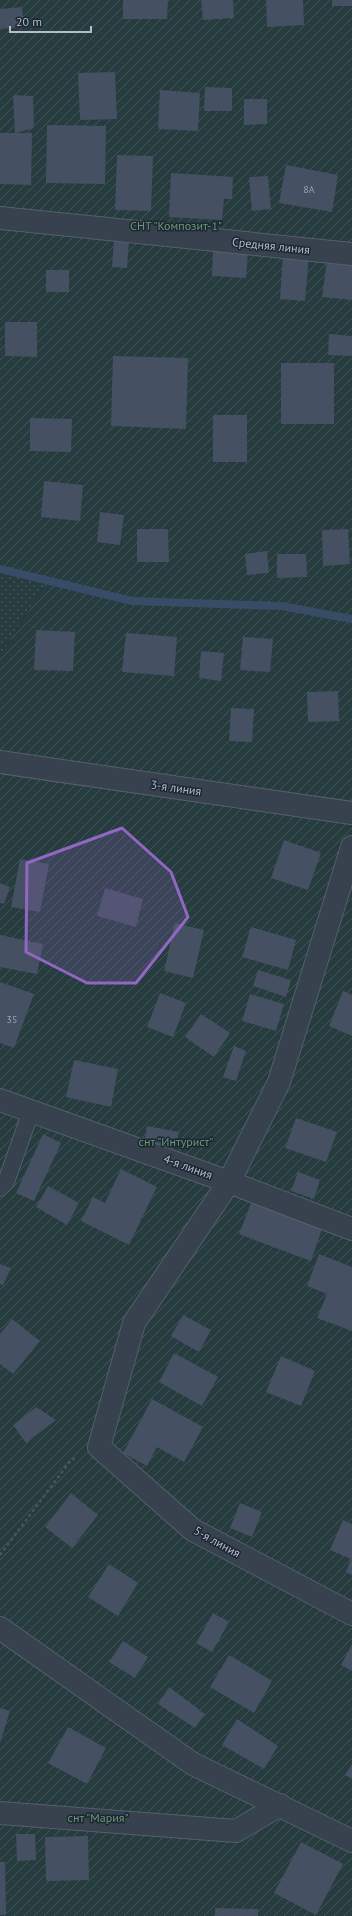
<svg xmlns="http://www.w3.org/2000/svg" width="352" height="1916" font-family="'PT Sans',sans-serif">
	<style>
		.grass { fill: url(#grass-dots) }
		.garden { fill: url(#garden-furrows) }
		.lines { fill: none; stroke-linecap: round; stroke-linejoin: round }
		.stream { stroke: #394c67; stroke-width: 8 }
		.building { fill: #455162 }
		.service-casing { stroke: #565f6c; stroke-width: 18 }
		.minor-casing { stroke: #565f6c; stroke-width: 24 }
		.path { stroke: #44595c; stroke-width: 2.5; stroke-dasharray: 3 3; stroke-linecap: butt }
		.service { stroke: #38414e; stroke-width: 16 }
		.minor { stroke: #38414e; stroke-width: 22 }
		.marked { fill: #9266c3; fill-opacity: 0.2; stroke: #9266c3; stroke-width: 3; stroke-linejoin: round }
		.labels { text-anchor: middle; stroke-width: 3; stroke-linejoin: round; paint-order: stroke }
		.number-label { font-size: 10px; fill: #98a1af }
		.park-label { font-size: 12px; fill: #6b9a76; stroke: #1d2633 }
		.street-label { font-size: 12px; fill: #b4bcc9; stroke: #1d2633 }
	</style>
	<defs>
		<pattern id="grass-dots" width="8" height="8" patternUnits="userSpaceOnUse"><rect width="8" height="8" fill="#263c3f"/><path d="M2 2h.1M6 6h.1" fill="none" stroke="#435659" stroke-width="1.8" stroke-linecap="round"/></pattern>
		<pattern id="garden-furrows" width="10" height="10" patternUnits="userSpaceOnUse"><rect width="10" height="10" fill="#263c3f"/><path d="M-1 1l2-2M0 10L10 0M9 11l2-2" fill="none" stroke="#435659"/></pattern>
	</defs>
	<rect width="100%" height="100%" fill="#242f3e"/>
	<path class="grass" d="M0 569 47 580 0 656Z"/>
	<path class="garden" d="M0 0H352V1916H0V656L47 581 0 569Z"/>
	<g class="lines">
		<path class="stream" d="M0 569 132 601 282 606 352 619"/>
	</g>
	<path class="building" d="M123 0H168L167 19H123Z
		M201 0H233L234 18 203 20Z
		M266 0H303L304 25 267 27Z
		M332 0H352V6H332Z
		M22 7 24 27 0 29V9Z
		M115 72 117 119 80 120 78 73Z
		M205 87 232 88V111H204Z
		M160 90 200 93 198 131 158 129Z
		M13 95 33 96 34 128 15 133Z
		M244 99H267V124L244 125Z
		M47 125 106 126 105 184 46 183Z
		M0 133H32L31 185 0 184Z
		M117 155 153 156 151 211 115 210Z
		M286 165 338 175 332 212 279 203Z
		M171 173 233 177 232 199H224L222 220 169 217Z
		M268 176 271 209 252 211 249 177Z
		M114 240 129 241 127 268 112 267Z
		M213 250 248 252 246 278 212 276Z
		M283 253 309 255 305 301 280 299Z
		M327 260 352 262V300L322 297Z
		M46 270H69V292H46Z
		M5 322H37V357L5 356Z
		M329 334 352 336V356L328 355Z
		M113 356 188 358 186 429 111 426Z
		M281 363H334V424H281Z
		M213 415H247V462H213Z
		M30 418 72 419 71 452 30 451Z
		M44 481 83 485 80 521 41 517Z
		M100 512 124 515 120 545 97 542Z
		M137 529H168L169 562H137Z
		M348 529 350 564 323 566 322 530Z
		M267 551 269 573 247 575 245 554Z
		M277 554H306L307 577 277 578Z
		M36 630 75 632 73 671 34 670Z
		M126 633 177 637 174 676 122 672Z
		M243 637 273 639 270 672 240 670Z
		M201 651 224 653 221 681 199 678Z
		M338 691 339 721 308 722 307 692Z
		M231 708 254 709 252 742 229 741Z
		M284 840 321 853 308 890 271 878Z
		M20 859 49 864 40 912 11 907Z
		M0 883 10 887 4 904 0 903Z
		M105 888 143 899 136 927 97 916Z
		M175 923 204 930 193 978 164 971Z
		M251 927 296 940 288 970 242 957Z
		M0 935 43 944 37 974 0 967Z
		M258 970 291 980 286 997 253 986Z
		M0 982 34 994 14 1048 0 1043Z
		M343 991 352 995V1036L329 1026Z
		M160 993 186 1003 173 1037 147 1027Z
		M250 994 284 1004 276 1031 242 1021Z
		M201 1014 230 1033 214 1057 185 1037Z
		M234 1046 246 1051 236 1081 223 1077Z
		M74 1060 118 1069 111 1107 66 1097Z
		M296 1118 337 1132 326 1162 285 1148Z
		M147 1126 179 1132 175 1148 144 1142Z
		M43 1134 61 1143 34 1201 16 1193Z
		M121 1169 157 1187 129 1245 81 1221 93 1197 105 1203Z
		M298 1172 320 1180 314 1199 291 1191Z
		M48 1186 79 1203 67 1225 36 1207Z
		M251 1203 322 1229 311 1261 239 1234Z
		M319 1254 352 1267V1331L317 1318 327 1294 307 1286Z
		M0 1264 11 1268 3 1285 0 1284Z
		M183 1315 211 1330 199 1352 171 1336Z
		M12 1319 40 1341 13 1374 0 1364V1334Z
		M174 1353 218 1377 202 1406 159 1382Z
		M281 1356 315 1371 301 1406 266 1392Z
		M152 1399 203 1427 184 1462 157 1447 147 1466 123 1453Z
		M36 1407 56 1420 26 1443 13 1425Z
		M71 1493 98 1515 72 1548 45 1527Z
		M240 1503 262 1512 252 1537 230 1528Z
		M343 1520 352 1524V1575L346 1572 351 1559 330 1550Z
		M109 1564 138 1583 118 1616 88 1597Z
		M213 1613 229 1622 212 1652 196 1643Z
		M123 1641 148 1657 135 1678 109 1662Z
		M352 1644V1671L341 1665Z
		M229 1655 272 1681 254 1713 210 1687Z
		M169 1687 205 1714 195 1728 158 1704Z
		M0 1708 10 1711 0 1743Z
		M237 1719 278 1746 264 1769 222 1745Z
		M68 1727 106 1748 87 1784 48 1763Z
		M352 1764V1779L345 1775Z
		M16 1834H35L36 1860 17 1861Z
		M88 1836 89 1880 46 1881 45 1837Z
		M301 1842 343 1864 316 1915 274 1893Z
		M0 1862H5L6 1915H0Z
		M215 1908 258 1909V1916H215Z"/>
	<g class="lines">
		<g class="service-casing">
			<path id="service" d="M0 1188 6 1182 31 1111"/>
		</g>
		<g class="minor-casing">
			<path id="minor" d="M0 218 352 254
				M0 762 352 813
				M352 847 279 1082 229 1182 134 1323 99 1447 193 1530 352 1614
				M0 1100 229 1182 352 1229
				M0 1628 193 1764 352 1841
				M0 1813 236 1831 280 1805"/>
		</g>
		<path class="path" d="M0 1555 71 1460 76 1458"/>
		<use href="#service" class="service"/>
		<use href="#minor" class="minor"/>
	</g>
	<path class="marked" d="M122 828 171 872 188 917 136 983H87L26 952 27 863Z"/>
	<g class="labels">
		<g class="number-label">
			<text x="309" y="193">8А</text>
			<text x="12" y="1023">35</text>
		</g>
		<g class="park-label">
			<text x="176" y="230">СНТ "Композит-1"</text>
			<text x="176" y="1146">снт "Интурист"</text>
			<text x="98" y="1822">снт "Мария"</text>
		</g>
		<g class="street-label">
			<text transform="translate(271 246) rotate(6)" y="4">Средняя линия</text>
			<text transform="translate(176 788) rotate(8)" y="4">3-я линия</text>
			<text transform="translate(188 1167) rotate(20)" y="4">4-я линия</text>
			<text transform="translate(217 1542) rotate(29)" y="4">5-я линия</text>
		</g>
	</g>
	<path d="M10 26v6h81v-6" fill="none" stroke="#b4bcc9" stroke-width="2"/>
	<text x="16" y="26" font-size="12" fill="#b4bcc9" stroke="#1d2633" stroke-width="3" paint-order="stroke">20 m</text>
</svg>
